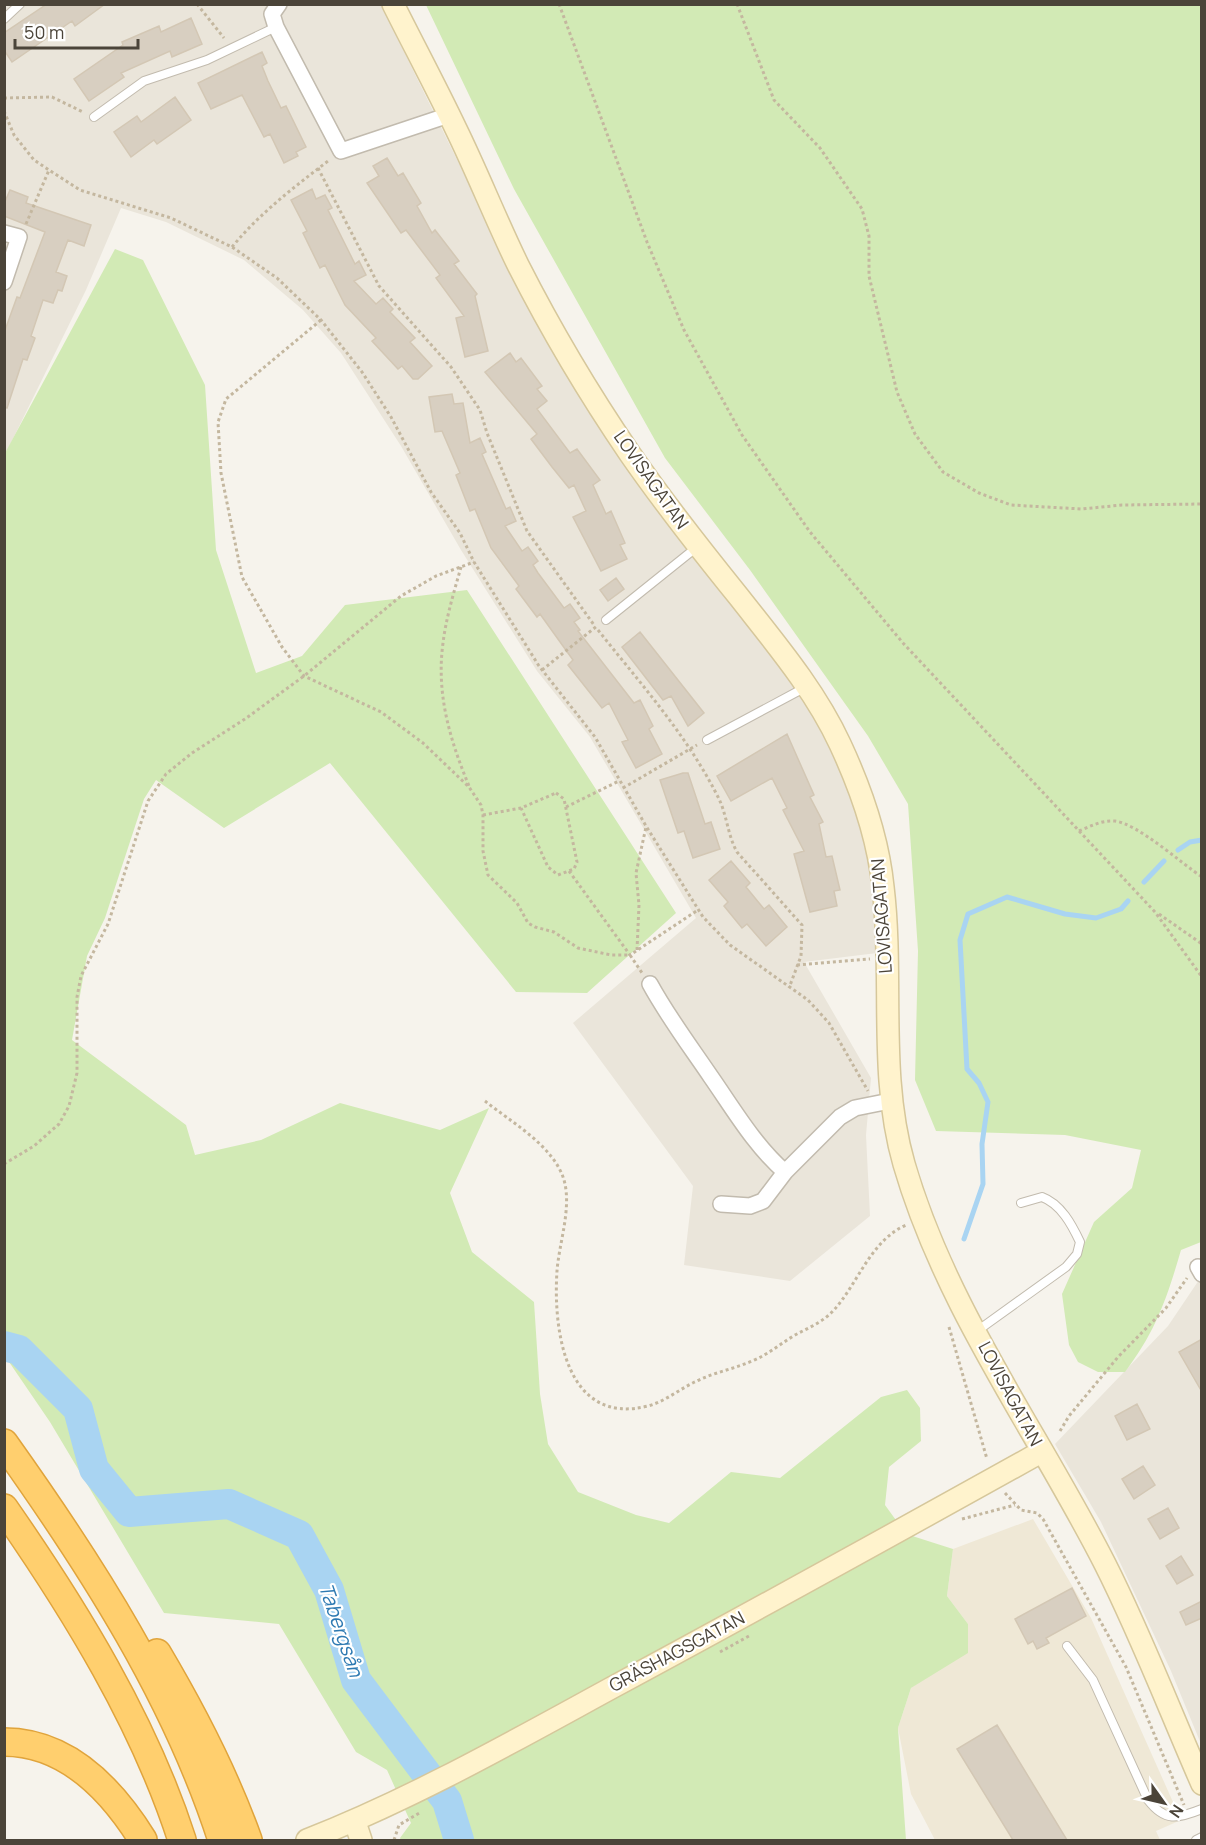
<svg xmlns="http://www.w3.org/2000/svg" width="1206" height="1845" font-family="Manrope,sans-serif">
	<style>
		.residential { fill: #eae5da }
		.education { fill: #efe8d6 }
		.green { fill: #d2eab5 }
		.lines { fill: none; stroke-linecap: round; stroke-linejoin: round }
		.stream { stroke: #a9d4f2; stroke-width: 5 }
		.river { stroke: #a9d4f2; stroke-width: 30 }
		.building { fill: #d8cfc1; stroke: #d3c7b4; stroke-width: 1.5 }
		.lane-casing { stroke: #c2bbae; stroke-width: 10 }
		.street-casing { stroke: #c2bbae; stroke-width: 18 }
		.secondary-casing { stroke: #d6c79b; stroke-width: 24 }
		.highway-casing { stroke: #e0a43c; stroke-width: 30 }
		.path { stroke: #c4b79f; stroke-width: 3; stroke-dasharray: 3 3; stroke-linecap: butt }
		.lane { stroke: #fff; stroke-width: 8 }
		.street { stroke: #fff; stroke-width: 15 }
		.secondary { stroke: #fff3cd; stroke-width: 21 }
		.highway { stroke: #ffcf6e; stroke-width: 27 }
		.labels { text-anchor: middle; stroke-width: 4.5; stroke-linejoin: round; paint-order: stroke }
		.street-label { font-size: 18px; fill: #4b4439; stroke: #fff }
		.water-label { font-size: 20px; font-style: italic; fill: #2e7ab2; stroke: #fff }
	</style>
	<rect width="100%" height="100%" fill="#f6f3ec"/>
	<path class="residential" d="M5 5H381L524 296 725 594 808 703 847 773 871 868 880 928 877 953 804 962 871 1078 866 1135 870 1216 790 1281 684 1265 693 1186 573 1023 696 918 590 737 537 671 461 550 401 446 341 353 303 310 244 260 166 222 121 208 86 290 5 455Z
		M1201 1277V1744L1171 1671 1101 1522 1055 1444 1168 1326Z"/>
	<path class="education" d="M1033 1519 1091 1618 1181 1820 1156 1831 1160 1840H935L911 1794 898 1728 911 1688 922 1680 968 1624 947 1596 953 1549Z"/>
	<path class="green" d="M426 5H1201V1242L1181 1250C1167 1298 1156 1331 1125 1372H1098L1078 1362 1069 1345 1062 1294 1094 1222 1132 1188 1141 1150 1065 1135 936 1131 915 1080 918 951 908 804 868 736 750 570 665 458 514 189Z
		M115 249 143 260 205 385 216 550 256 673 302 656 345 605 467 590 676 913 587 993 516 992 330 763 224 828 156 780 144 799 105 918 87 956 72 1040 186 1125 195 1155 261 1140 340 1103 440 1130 489 1108 450 1193 472 1252 534 1302 540 1394 548 1444 578 1492 636 1515 669 1523 731 1472 780 1478 881 1397 907 1390 920 1408 921 1441 889 1467 885 1505 906 1534 953 1549 947 1596 968 1624V1653L911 1688 898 1728 906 1840H401L400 1838 411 1823 387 1770 356 1752 279 1624 164 1613 50 1422 5 1356 4 455Z"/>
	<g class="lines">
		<path class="stream" d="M1178 850 1190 842 1202 840
			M1144 882 1164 861
			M964 1239 983 1184 982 1144 988 1102 979 1083 967 1069 960 940 968 914 1007 897 1065 914 1096 918 1121 909 1128 901"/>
		<path class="river" d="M4 1346 19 1350 78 1409 94 1469 129 1512 229 1504 299 1535 329 1590 356 1680 447 1801 459 1840"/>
	</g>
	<path class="building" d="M47 4H105L75 26 72 21 12 62 4 50V33Z
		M191 18 202 44 172 57 170 51 121 73 124 77 89 101 74 79 123 45 122 42 159 26 161 32Z
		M262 52 267 63 262 66 268 81 281 108 286 106 306 147 296 152 298 156 284 163 270 134 264 137 242 95 211 109 198 83Z
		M175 97 191 120 157 144 154 140 131 157 114 132 137 116 141 122Z
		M387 158 398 176 403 173 421 203 417 206 432 233 435 230 459 261 454 264 477 294 475 296 488 351 465 357 456 318 464 316 436 278 440 275 406 230 401 233 367 183 379 176 373 166Z
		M312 189 316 199 325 195 332 208 328 210 355 264 359 261 366 275 354 281 376 304 383 298 393 309 390 312 415 338 410 342 432 366 418 379H413L402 366 398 369 372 341 376 338 345 305 325 265 320 268 303 233 307 231 291 200Z
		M10 190 28 197 26 203 91 225 84 246 68 240 56 272 67 276 62 291 58 290 53 303 43 300 31 336 35 338 27 360 23 359 7 408 4 407V333L17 297 20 298 45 232 4 216V204Z
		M510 353 516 362 521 358 542 386 537 389 547 401 537 409 570 453 577 449 600 480 593 485 606 514 611 511 625 543 620 545 627 559 601 571 573 517 586 511 574 485 569 488 552 467 531 439 537 434 485 372Z
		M452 394 454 404 463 403 470 443 480 438 486 452 482 454 506 509 510 507 516 521 505 526 522 551 528 547 538 561 533 565 538 573 564 608 570 604 580 618 574 622 580 630 578 631 634 703 640 700 653 726 649 729 662 754 636 768 622 742 628 740 609 703 602 708 568 665 573 660 540 614 537 617 516 589 519 586 491 548 475 509 470 511 456 475 460 473 442 431 435 432 429 397Z
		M616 578 624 589 608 601 600 590Z
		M640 632 704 713 688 726 671 696 663 700 622 647Z
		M787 734 814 795 810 797 823 822 819 824 826 857 832 856 840 890 834 891 837 906 810 912 794 854 804 851 783 810 787 808 772 778 731 801 717 776Z
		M683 773H688L705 824 711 822 720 849 693 858 684 831 678 833 660 780Z
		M731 861 750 883 746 887 764 909 769 905 787 927 766 946 747 924 742 928 724 906 728 902 709 880Z
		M1202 1339V1392L1179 1352Z
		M1137 1404 1150 1429 1127 1440 1115 1416Z
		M1143 1466 1155 1485 1134 1499 1122 1479Z
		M1168 1508 1179 1528 1160 1539 1148 1519Z
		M1181 1556 1193 1575 1177 1584 1166 1566Z
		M1072 1588 1086 1616 1046 1638 1049 1643 1037 1649 1033 1641 1028 1644 1015 1619Z
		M1202 1601V1618L1186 1625 1180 1612Z
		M997 1725 1067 1840H1013L957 1749Z"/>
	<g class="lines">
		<g class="lane-casing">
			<path id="lane" d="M4 19 20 4
				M94 117 144 81 207 60 276 27
				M606 620 697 547
				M707 740 806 687
				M977 1331 1066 1267 1077 1254 1080 1242C1072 1225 1061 1204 1042 1197L1021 1203
				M1067 1646 1093 1680 1148 1800C1165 1822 1177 1819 1202 1809
				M1196 1840 1202 1837"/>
		</g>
		<g class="street-casing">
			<path id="street" d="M279 4 272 14 276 27 341 151 449 115
				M4 233 19 237 4 282
				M650 984C668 1017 690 1046 711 1077 734 1110 755 1146 785 1172
				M721 1204 750 1206 763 1201 785 1172 840 1117 855 1108 890 1101
				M1198 1267 1202 1274"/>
		</g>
		<g class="secondary-casing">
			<path id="secondary" d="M393 4C414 46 436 87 456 129 478 174 496 220 518 265 551 330 589 394 630 454 664 503 701 550 739 597 775 643 815 690 840 744 861 789 878 837 883 887 894 979 878 1074 904 1164 946 1309 1038 1432 1105 1564 1141 1635 1170 1711 1202 1784
				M355 1822 361 1840
				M307 1840C414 1798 514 1741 615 1686 758 1609 899 1531 1041 1452"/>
		</g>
		<g class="highway-casing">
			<path id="highway" d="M4 1443C91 1565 176 1697 222 1840
				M4 1508C75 1610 144 1722 182 1840
				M157 1653C192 1712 225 1776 248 1840
				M4 1742C67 1742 112 1790 143 1840"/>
		</g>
		<path class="path" d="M197 4 224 38
			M559 4 647 242 684 330 742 435 810 532 903 643 1155 912 1202 977
			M737 4 774 100 820 148 862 209 869 236V276L897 392 915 434 943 472 979 493 1011 505 1082 509 1122 505 1202 504
			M4 98 52 97 83 112
			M4 111 14 135 34 160 49 170 80 190 171 218 232 247 277 278 321 320 362 372 391 417 431 492 460 533 474 562 539 666 595 737 646 826 703 917 730 945 808 1000 829 1023 868 1091
			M318 168 379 286 451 367 480 410 487 433 527 531 594 625
			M26 224 49 170
			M232 247C260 213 293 188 328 161
			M321 320 226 399 218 422 221 473 242 577 282 647 304 676 381 712 423 743 469 787 481 805 483 815V851L488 875 517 903 528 923 535 927 554 932 578 948 611 955H630L642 973
			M461 567C454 592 446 618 443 643 436 694 450 740 469 786
			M598 630C640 683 686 734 717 795 727 813 727 834 737 852L802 925 801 956 789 988
			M542 670 597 626
			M623 788 697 745
			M556 793 564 799 577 862 574 869 558 875 548 867 521 808Z
			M566 807 619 781
			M483 815 521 808
			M1079 831C1091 826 1102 820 1115 821 1138 824 1181 863 1202 877
			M569 871 630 955 698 910
			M1159 914 1202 944
			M637 950 639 905 636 873 646 827
			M797 965 870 959
			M485 1101C511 1122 554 1146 564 1180 572 1208 559 1243 557 1271 553 1329 565 1427 648 1406 666 1401 681 1388 697 1381 715 1372 734 1369 752 1361 769 1354 780 1344 795 1335 808 1328 823 1322 833 1311 858 1284 870 1241 906 1225
			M4 1164 34 1146 59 1124 69 1106 77 1073V997L81 976 108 924 148 801 166 774 192 753 245 719 304 676 401 596 436 576 474 562
			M949 1327 987 1459
			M1060 1431 1069 1416 1118 1357 1166 1308 1187 1278
			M1005 1493 1021 1510 1037 1513 1043 1519 1126 1667 1184 1805
			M962 1519 1015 1505
			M720 1652 749 1636
			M394 1840 399 1825 421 1812"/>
		<use href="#lane" class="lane"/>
		<use href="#street" class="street"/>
		<use href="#secondary" class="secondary"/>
		<use href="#highway" class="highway"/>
	</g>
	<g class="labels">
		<g class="street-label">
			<text transform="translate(651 480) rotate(55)" y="6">LOVISAGATAN</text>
			<text transform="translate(882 916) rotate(-94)" y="6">LOVISAGATAN</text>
			<text transform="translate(1010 1394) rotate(62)" y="6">LOVISAGATAN</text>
			<text transform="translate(677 1652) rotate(-28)" y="6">GRÄSHAGSGATAN</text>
		</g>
		<g class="water-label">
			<text transform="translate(341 1630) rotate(71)" y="7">Tabergsån</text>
		</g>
	</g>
	<rect width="1206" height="1845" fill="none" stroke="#4b4439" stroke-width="12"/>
	<g transform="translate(1164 1803) rotate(124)" stroke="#ffffff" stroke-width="4.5" paint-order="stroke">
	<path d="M0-4.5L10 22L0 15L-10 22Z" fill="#4b4439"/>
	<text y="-9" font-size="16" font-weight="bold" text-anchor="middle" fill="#4b4439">N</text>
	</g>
	<path d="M15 39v9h123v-9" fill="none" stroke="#4b4439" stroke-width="3"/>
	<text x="24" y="39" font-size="18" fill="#4b4439" stroke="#ffffff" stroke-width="4.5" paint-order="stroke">50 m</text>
</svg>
